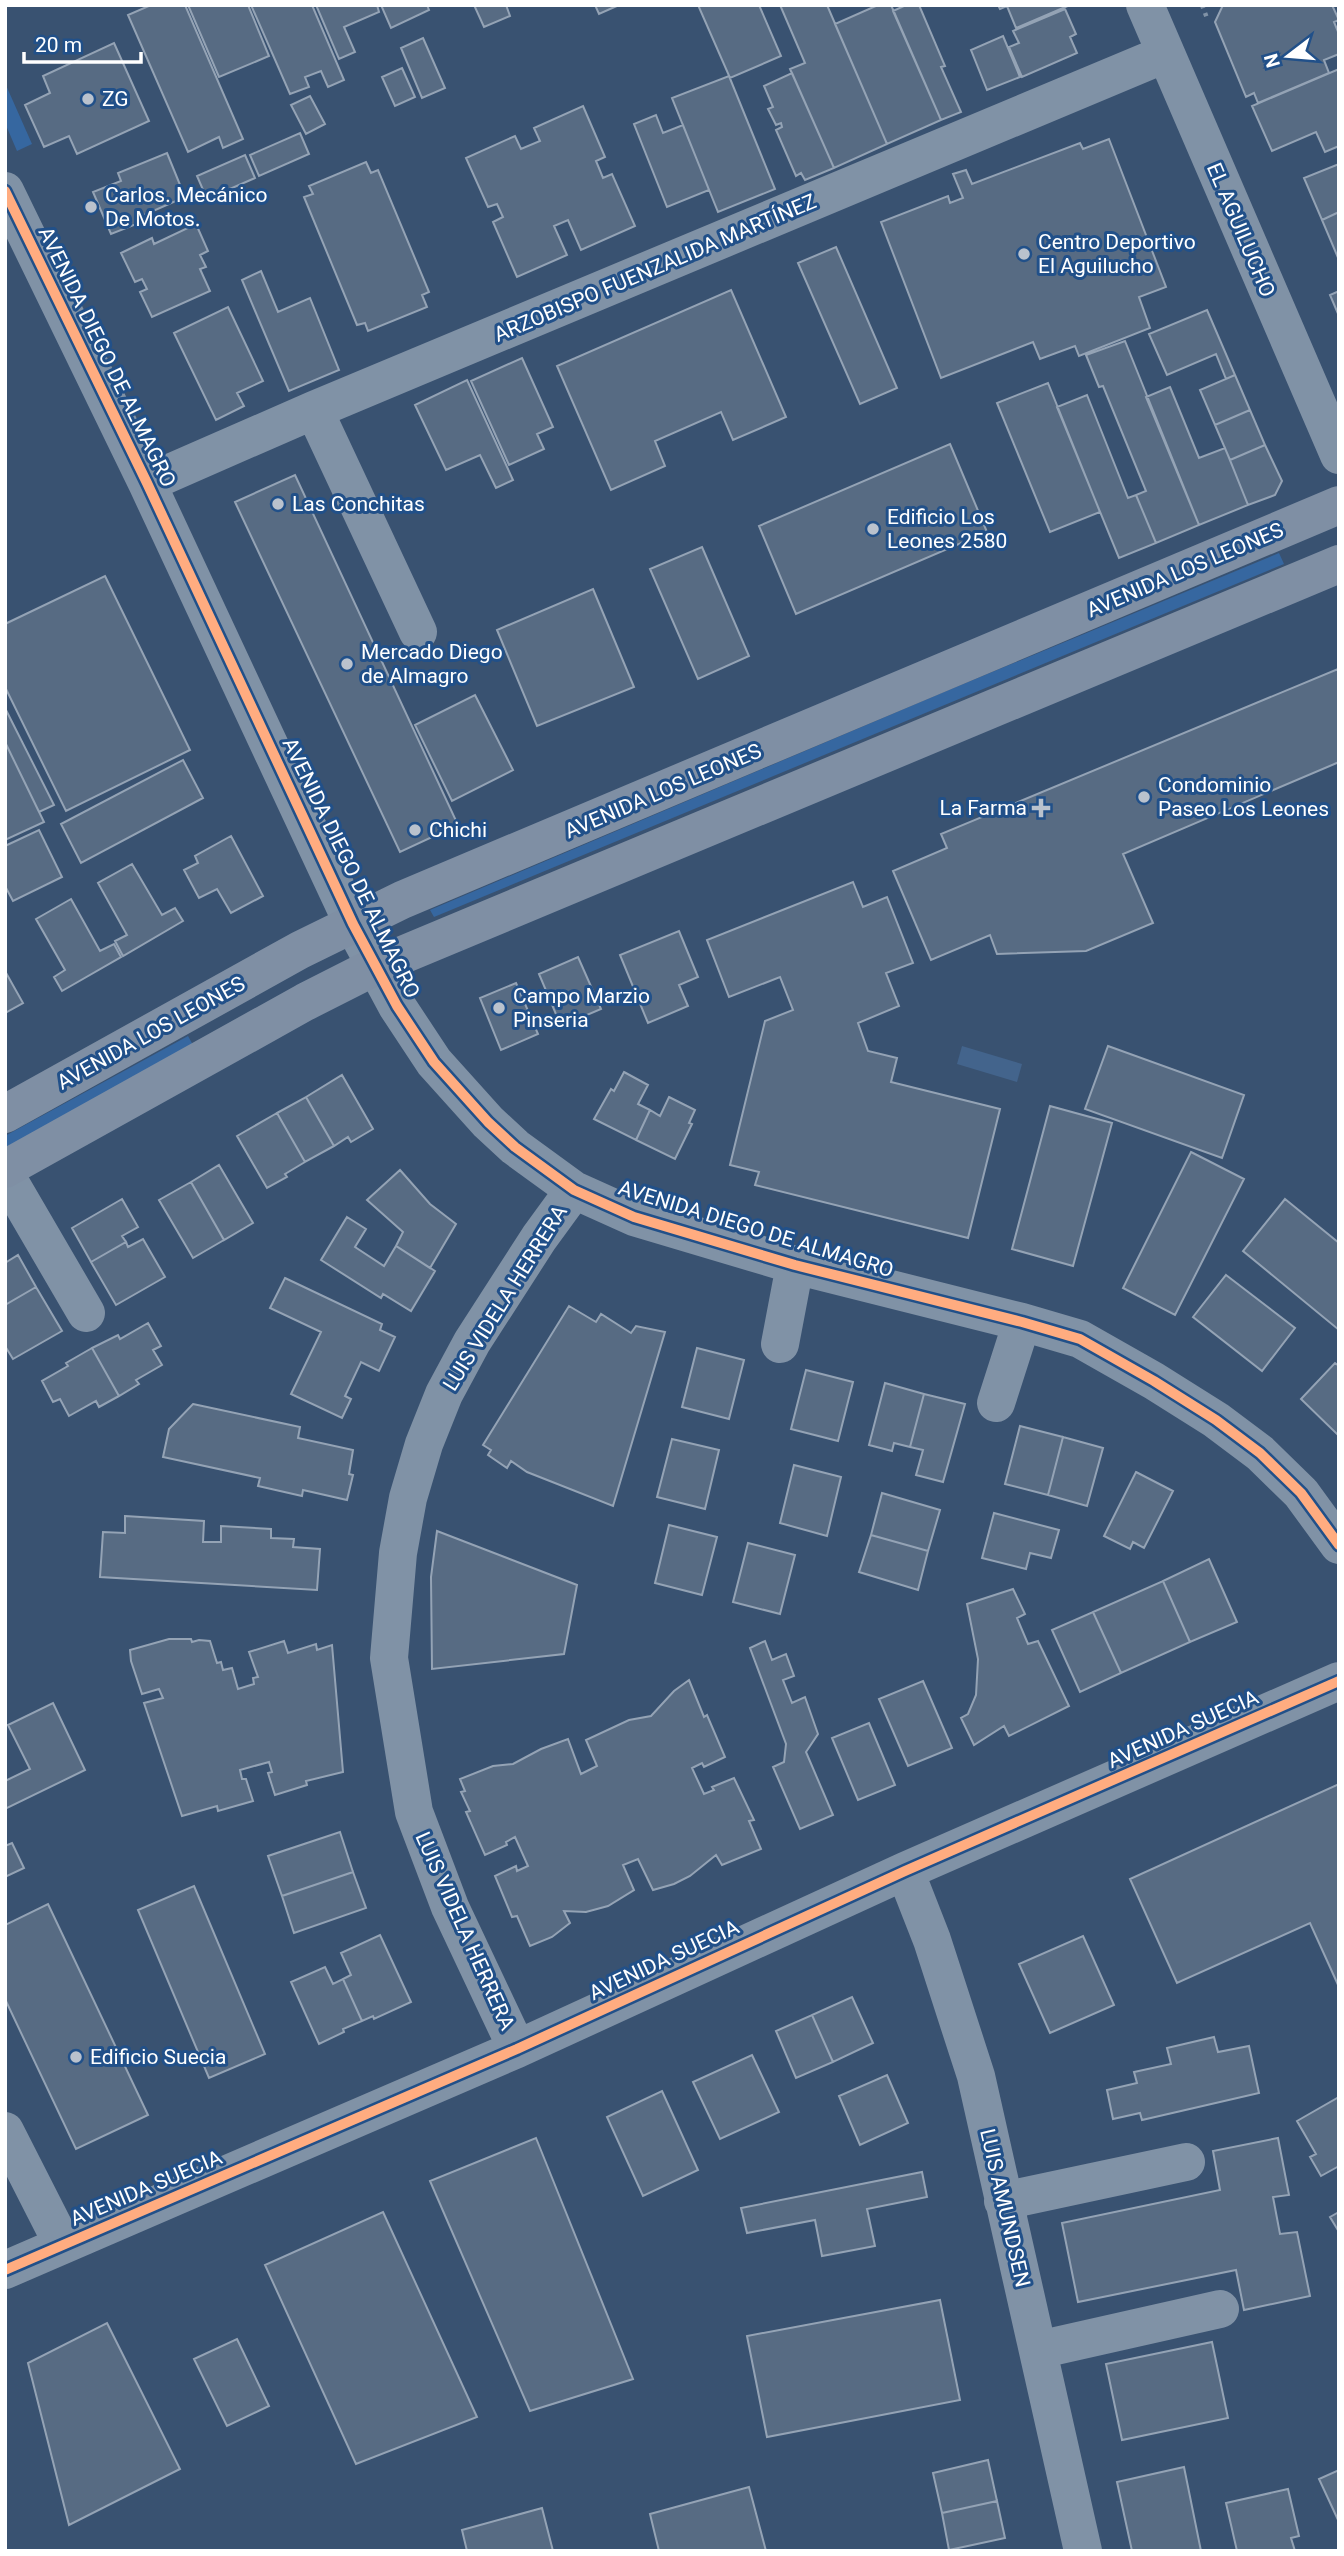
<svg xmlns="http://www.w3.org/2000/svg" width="1344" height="2556" font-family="Roboto,sans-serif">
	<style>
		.green { fill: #3667a0 }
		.water { fill: #43648c }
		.building { fill: #576b83; stroke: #94a3b5; stroke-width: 2 }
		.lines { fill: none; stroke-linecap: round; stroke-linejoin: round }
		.path { stroke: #8092a6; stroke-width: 4.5; stroke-dasharray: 3.5 5; stroke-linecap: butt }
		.minor { stroke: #8092a6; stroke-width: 38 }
		.major { stroke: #7f8fa4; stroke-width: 38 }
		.cycleway-casing { stroke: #215089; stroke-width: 15 }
		.cycleway { stroke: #ffac80; stroke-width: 10 }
		.poi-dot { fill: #bac2cd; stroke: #215089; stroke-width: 2.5 }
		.labels { text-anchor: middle; stroke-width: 6; stroke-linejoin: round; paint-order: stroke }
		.poi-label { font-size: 21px; fill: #fff; stroke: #215089; text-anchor: start }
		.street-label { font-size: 21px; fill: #fff; stroke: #215089 }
	</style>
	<rect width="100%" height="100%" fill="#395271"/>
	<path class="green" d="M5 83 32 144 17 151 5 123Z
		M1279 553 1284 564 434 917 430 910 944 692Z
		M188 1036 193 1045 5 1148V1136Z"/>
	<path class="water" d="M962 1046 1022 1064 1017 1082 957 1064Z"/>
	<path class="building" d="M151 5H185L243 139 223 148 219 137 188 152 128 15Z
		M188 5H248L269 56 219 77Z
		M251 5H312L344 80 328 87 321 71 305 77 309 87 290 94Z
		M316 5H377L379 12 344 27 355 52 339 59Z
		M381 5H427L429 10 391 28Z
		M474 5H506L510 16 484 27Z
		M595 5H619L599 14Z
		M698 5H759L781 56 730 78Z
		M780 5H827L887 144 834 168 790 69 805 63Z
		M878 5H891L941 120 887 144 835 24Z
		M906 5H919L945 66 941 67 961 112 941 120 893 11Z
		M998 5H1070L1016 28 1007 6 1000 9Z
		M1223 5H1332L1339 20 1334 22 1339 34V54L1324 60 1329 73 1258 103 1254 93 1246 97 1215 22Z
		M1065 9 1076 34 1070 37 1077 53 1022 77 1009 47 1019 43 1013 31Z
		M1003 36 1020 77 987 90 971 50Z
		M423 38 445 88 422 98 401 48Z
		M114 43 149 121 77 154 69 136 44 147 25 105 50 93 43 76Z
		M402 68 415 97 395 106 382 77Z
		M1339 69V146L1325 152 1316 132 1272 151 1252 106Z
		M792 73 834 168 805 180 801 173 796 176 776 130 782 127 781 123 776 125 768 109 773 107 764 86Z
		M729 76 775 189 718 212 672 98Z
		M310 96 325 124 306 134 291 105Z
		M583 106 605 157 596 161 603 178 612 174 635 226 581 250 568 220 554 226 567 255 517 277 493 222 503 217 497 204 488 207 466 158 515 136 521 149 540 141 534 128Z
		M656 115 663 133 683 125 709 190 667 207 634 124Z
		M300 133 309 154 259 176 250 155Z
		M1109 139 1166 287 1139 297 1150 328 1079 356 1075 346 1040 359 1033 342 941 378 881 222 948 196 950 203 963 198 953 174 966 170 972 184 1080 143 1083 149Z
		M167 153 185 197 137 218 139 223 111 234 93 192 121 181 118 173Z
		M245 155 255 178 207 199 197 176Z
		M366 162 371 173 378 170 429 292 422 295 427 307 368 331 365 323 357 325 304 197 313 194 309 186Z
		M1339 164V212L1322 220 1304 178Z
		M1339 212V260L1322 220Z
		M196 224 208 251 200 255 206 267 200 269 210 291 152 317 140 292 147 289 142 279 135 282 121 253 152 238 154 244Z
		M836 247 897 388 860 404 798 263Z
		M261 271 278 312 310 298 339 370 289 391 242 280Z
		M731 290 786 417 733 440 721 412 655 441 665 466 611 490 557 366Z
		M1339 291V316L1330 295Z
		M228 307 263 381 237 393 244 406 216 420 174 333Z
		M1207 310 1235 375 1226 379 1216 354 1167 375 1149 334Z
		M1125 341 1199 525 1156 543 1136 495 1146 491 1103 386 1099 387 1086 355Z
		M522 358 553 427 537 434 544 449 509 465 471 381Z
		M1235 375 1250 410 1215 425 1200 390Z
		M467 380 513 480 496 488 480 455 446 470 415 405Z
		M1048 383 1100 512 1050 532 997 403Z
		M1170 387 1199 458 1225 448 1248 505 1199 525 1146 397Z
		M1087 395 1128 498 1136 495 1156 543 1119 558 1057 407Z
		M1250 410 1265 445 1230 460 1215 425Z
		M950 444 987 532 796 614 759 526Z
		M1265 445 1282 481 1275 495 1248 505 1230 460Z
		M295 475 458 825 400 852 235 502Z
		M702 547 749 656 698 679 650 569Z
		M105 576 190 750 66 811 5 687V624Z
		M593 589 634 687 537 726 497 630Z
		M1338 669 1339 762 1123 854 1153 923 1086 951 997 954 990 935 931 960 893 871 947 848 941 834Z
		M475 695 513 770 452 801 415 725Z
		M5 708 54 805 39 812 5 742Z
		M5 742 44 822 5 840Z
		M183 760 203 798 81 863 61 824Z
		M39 830 62 877 13 901 5 886V846Z
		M231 836 263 896 231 913 217 889 199 898 184 870 198 863 195 856Z
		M132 864 162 915 175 908 183 921 123 956 115 941 127 935 98 883Z
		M853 882 863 907 887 897 913 963 886 973 899 1006 858 1023 868 1051 897 1058 891 1082 1000 1109 968 1238 755 1185 759 1172 730 1165 765 1021 793 1010 780 977 729 997 707 940Z
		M71 899 100 951 114 944 121 957 62 991 54 977 65 970 36 919Z
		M679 931 698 977 679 985 688 1006 648 1023 620 955Z
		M578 957 601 1009 561 1026 539 974Z
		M5 971 23 1003 5 1013Z
		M516 983 538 1034 501 1050 480 998Z
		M1108 1046 1244 1095 1222 1158 1085 1109Z
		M624 1072 648 1085 638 1104 650 1110 636 1140 594 1119 611 1089 614 1091Z
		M342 1075 373 1129 351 1142 348 1137 334 1146 306 1097Z
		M306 1097 334 1146 305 1162 277 1113Z
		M669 1097 695 1110 689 1123 692 1124 675 1159 636 1140 650 1110 660 1116Z
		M1050 1106 1112 1123 1073 1266 1012 1249Z
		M277 1113 305 1162 285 1174 287 1177 267 1188 237 1136Z
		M1191 1152 1244 1179 1175 1315 1123 1288Z
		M219 1165 253 1223 224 1240 191 1182Z
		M400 1170 430 1204 456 1224 430 1268 396 1246 403 1232 367 1200Z
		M191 1182 224 1240 193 1258 159 1200Z
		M122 1199 138 1227 122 1236 126 1242 91 1262 72 1228Z
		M1285 1199 1339 1243V1330L1243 1251Z
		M347 1217 366 1229 355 1247 384 1266 396 1246 435 1271 411 1311 383 1294 381 1298 321 1260Z
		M143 1239 165 1277 116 1305 91 1262 126 1242 128 1247Z
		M18 1255 36 1287 5 1305V1263Z
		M1226 1275 1295 1328 1262 1371 1193 1317Z
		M285 1278 382 1324 380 1330 395 1337 379 1371 361 1362 345 1396 351 1399 342 1418 291 1394 321 1332 270 1308Z
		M36 1287 62 1331 13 1359 5 1346V1305Z
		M569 1306 596 1322 601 1314 631 1333 636 1326 665 1332 613 1506 527 1472 511 1461 507 1468 488 1455 491 1450 483 1445Z
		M148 1323 161 1346 153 1350 162 1365 136 1380 139 1384 119 1396 92 1348 118 1335 120 1339Z
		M92 1348 119 1396 99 1407 96 1401 69 1416 60 1399 53 1402 42 1381 68 1366 66 1363Z
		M697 1348 744 1360 729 1419 682 1407Z
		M1335 1363 1339 1366V1436L1301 1399Z
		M806 1370 853 1382 838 1441 791 1429Z
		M885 1383 924 1394 910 1447 894 1443 892 1451 869 1445Z
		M924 1394 965 1404 943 1482 916 1475 923 1450 910 1447Z
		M193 1404 300 1427 298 1438 353 1450 349 1474 353 1475 347 1500 303 1490 302 1496 258 1486 260 1478 163 1457 169 1429Z
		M1020 1426 1063 1437 1048 1495 1005 1484Z
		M1063 1437 1103 1448 1087 1506 1048 1495Z
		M672 1439 719 1450 705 1509 657 1497Z
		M794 1465 841 1477 827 1536 780 1523Z
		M1136 1472 1173 1491 1144 1548 1133 1542 1130 1549 1104 1536Z
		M882 1493 940 1510 928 1551 871 1535Z
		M994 1513 1059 1530 1051 1558 1030 1553 1026 1569 982 1558Z
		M125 1516 204 1521 203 1542H221V1526L271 1529V1538L294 1539 293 1547 320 1549 317 1590 100 1577 103 1532 125 1533Z
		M669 1525 717 1537 702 1595 655 1583Z
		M437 1531 577 1585 564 1654 432 1669 431 1577Z
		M871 1535 928 1551 918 1590 859 1572Z
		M748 1543 795 1555 780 1614 733 1602Z
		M1209 1559 1237 1622 1190 1642 1163 1581Z
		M1163 1581 1190 1642 1121 1673 1093 1612Z
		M1013 1589 1025 1614 1017 1618 1028 1644 1038 1641 1069 1706 1009 1736 1004 1726 974 1745 961 1718 968 1714 976 1695 978 1659 967 1604Z
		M1093 1612 1121 1673 1080 1692 1052 1630Z
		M169 1639H191L192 1642 199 1640 210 1641 217 1663 221 1662 223 1670 232 1668 238 1689 254 1684 253 1678 258 1677 249 1652 284 1641 288 1653 316 1644 317 1650 332 1645 343 1772 306 1781 307 1785 275 1795 268 1773 272 1772 269 1762 240 1770 242 1779H246L253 1801 218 1811 217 1806 182 1816 144 1703 163 1698 159 1689 142 1694 131 1661 130 1650Z
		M765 1641 772 1660 786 1654 794 1676 783 1680 792 1703 805 1697 818 1734 806 1752 833 1815 800 1829 773 1767 784 1762 786 1744 750 1648Z
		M689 1680 704 1717 707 1715 725 1757 704 1767 702 1763 692 1768 704 1794 714 1790 712 1787 734 1778 754 1820 749 1821 761 1849 722 1865 716 1855 690 1876 674 1884 653 1890 638 1859 623 1865 634 1890 608 1906 586 1912 564 1911 570 1923 552 1937 530 1946 517 1916 512 1917 495 1876 516 1866 517 1871 528 1866 515 1837 506 1842 507 1845 485 1855 466 1812 470 1811 461 1792 465 1791 460 1779 493 1766 513 1764 541 1749 568 1739 581 1774 597 1766 586 1740 629 1720 651 1716 674 1691Z
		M923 1681 952 1748 908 1766 879 1699Z
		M53 1703 85 1770 5 1809V1781L30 1769 8 1725Z
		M869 1723 895 1785 858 1800 832 1738Z
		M1339 1784V1987L1310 1923 1177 1983 1130 1879Z
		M340 1832 353 1872 282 1896 268 1856Z
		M12 1843 24 1868 5 1877V1846Z
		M353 1872 366 1908 294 1933 282 1896Z
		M194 1886 265 2054 209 2078 138 1910Z
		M48 1904 148 2115 76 2149 5 1999V1925Z
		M380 1935 411 2002 374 2019 373 2016 362 2021 343 1979 351 1975 341 1953Z
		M1083 1936 1114 2005 1050 2033 1019 1964Z
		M325 1967 333 1984 343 1979 362 2021 343 2029 344 2032 319 2044 291 1982Z
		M852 1997 873 2043 833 2062 812 2015Z
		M812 2015 833 2062 796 2078 776 2031Z
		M1214 2037 1218 2052 1249 2046 1259 2093 1142 2120 1140 2113 1113 2119 1107 2090 1137 2083 1134 2072 1171 2064 1167 2048Z
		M752 2055 779 2112 720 2139 693 2082Z
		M887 2075 908 2123 860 2145 839 2096Z
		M662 2091 698 2170 643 2196 607 2117Z
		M1339 2097V2166L1321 2176 1310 2157 1316 2154 1297 2121Z
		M536 2138 633 2379 530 2411 430 2181Z
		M1278 2138 1289 2195 1273 2197 1280 2234 1297 2232 1310 2296 1244 2310 1236 2270 1078 2302 1062 2223 1220 2190 1213 2151Z
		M922 2172 927 2197 867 2209 875 2246 822 2256 815 2220 747 2233 741 2208Z
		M383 2212 477 2417 356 2464 265 2265Z
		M1339 2212V2232L1330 2217Z
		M940 2300 960 2400 767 2437 747 2336Z
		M107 2323 180 2469 69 2525 28 2363Z
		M237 2339 269 2406 227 2426 194 2359Z
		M1212 2342 1228 2418 1122 2440 1106 2364Z
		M988 2460 997 2501 942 2513 933 2473Z
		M1184 2467 1201 2551H1132L1117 2482Z
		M1339 2470V2522L1319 2479Z
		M749 2487 766 2551H659L650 2514Z
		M1288 2489 1299 2536 1291 2538 1295 2551H1237L1226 2503Z
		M997 2501 1005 2538 949 2550 942 2513Z
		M542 2508 553 2551H467L462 2530Z"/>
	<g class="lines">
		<path class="path" d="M1202 5 1207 18"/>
		<path class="minor" d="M1145 5 1339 455
			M5 191 147 483 353 924 397 1006 434 1062 488 1122 515 1147 574 1190 634 1217 795 1265 1022 1322 1080 1339 1154 1381 1216 1420 1260 1453 1301 1493 1339 1545
			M314 410 418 632
			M147 483 314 410 1165 54
			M5 1174 86 1313
			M780 1344 795 1265
			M996 1403 1022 1322
			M905 1871 932 1940 976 2076 1083 2551
			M517 2049 450 1907 414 1812 389 1658 398 1553 408 1498 424 1444 444 1394 472 1342 539 1238 574 1190
			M5 2131 63 2245
			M1003 2201 1186 2162
			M5 2270 517 2049 905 1871 1339 1681
			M1038 2350 1220 2309"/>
		<path class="major" d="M5 1114 300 950 402 900 1339 505
			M5 1169 305 1002 376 966 1339 564"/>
		<g class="cycleway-casing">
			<path id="cycleway" d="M5 191 147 483 353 924 397 1006 434 1062 488 1122 515 1147 574 1190 634 1217 795 1265 1022 1322 1080 1339 1154 1381 1216 1420 1260 1453 1301 1493 1339 1545
				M5 2270 517 2049 905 1871 1339 1681"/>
		</g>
		<use href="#cycleway" class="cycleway"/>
	</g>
	<g class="poi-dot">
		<circle cx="88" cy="99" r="7"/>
		<circle cx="91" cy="207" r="7"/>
		<circle cx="1024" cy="254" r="7"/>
		<circle cx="278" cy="504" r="7"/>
		<circle cx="873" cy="529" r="7"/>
		<circle cx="347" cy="664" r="7"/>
		<circle cx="1144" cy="797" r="7"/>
		<path d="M1037.5 797.5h7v7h7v7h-7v7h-7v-7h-7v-7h7z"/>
		<circle cx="415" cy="830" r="7"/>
		<circle cx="499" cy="1008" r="7"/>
		<circle cx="76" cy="2057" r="7"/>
	</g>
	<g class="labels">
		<g class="poi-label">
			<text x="102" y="106">ZG</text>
			<text x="105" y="202">Carlos. Mecánico<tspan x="105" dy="24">De Motos.</tspan></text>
			<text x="1038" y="249">Centro Deportivo<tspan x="1038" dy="24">El Aguilucho</tspan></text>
			<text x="292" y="511">Las Conchitas</text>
			<text x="887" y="524">Edificio Los<tspan x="887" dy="24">Leones 2580</tspan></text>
			<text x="361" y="659">Mercado Diego<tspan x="361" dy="24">de Almagro</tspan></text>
			<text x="1158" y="792">Condominio<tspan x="1158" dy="24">Paseo Los Leones</tspan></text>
			<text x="1027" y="815" text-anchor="end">La Farma</text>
			<text x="429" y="837">Chichi</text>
			<text x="513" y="1003">Campo Marzio<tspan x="513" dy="24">Pinseria</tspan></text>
			<text x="90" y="2064">Edificio Suecia</text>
		</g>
		<g class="street-label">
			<text transform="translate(1241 230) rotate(67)" y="7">EL AGUILUCHO</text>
			<text transform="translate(655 268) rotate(-23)" y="7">ARZOBISPO FUENZALIDA MARTÍNEZ</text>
			<text transform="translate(107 357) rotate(64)" y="7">AVENIDA DIEGO DE ALMAGRO</text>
			<text transform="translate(1185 570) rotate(-23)" y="7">AVENIDA LOS LEONES</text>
			<text transform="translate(663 791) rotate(-23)" y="7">AVENIDA LOS LEONES</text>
			<text transform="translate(351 868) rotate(64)" y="7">AVENIDA DIEGO DE ALMAGRO</text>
			<text transform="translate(151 1033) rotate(-29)" y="7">AVENIDA LOS LEONES</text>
			<text transform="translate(756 1229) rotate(17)" y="7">AVENIDA DIEGO DE ALMAGRO</text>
			<text transform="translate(505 1298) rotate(-58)" y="7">LUIS VIDELA HERRERA</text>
			<text transform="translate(1183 1729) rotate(-24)" y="7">AVENIDA SUECIA</text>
			<text transform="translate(465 1931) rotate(66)" y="7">LUIS VIDELA HERRERA</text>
			<text transform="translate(664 1960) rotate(-25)" y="7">AVENIDA SUECIA</text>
			<text transform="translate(146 2188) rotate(-23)" y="7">AVENIDA SUECIA</text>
			<text transform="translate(1005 2208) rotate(77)" y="7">LUIS AMUNDSEN</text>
		</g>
	</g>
	<rect width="1344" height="2556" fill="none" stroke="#ffffff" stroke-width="14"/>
	<g transform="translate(1288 56) rotate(254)" stroke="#215089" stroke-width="5" paint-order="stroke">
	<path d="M0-5L12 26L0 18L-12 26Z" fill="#ffffff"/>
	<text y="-10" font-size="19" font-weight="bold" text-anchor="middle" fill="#ffffff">N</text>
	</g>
	<path d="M24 52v10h117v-10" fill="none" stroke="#ffffff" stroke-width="3.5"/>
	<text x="35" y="52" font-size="21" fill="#ffffff" stroke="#215089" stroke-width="5" paint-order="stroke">20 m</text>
</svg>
